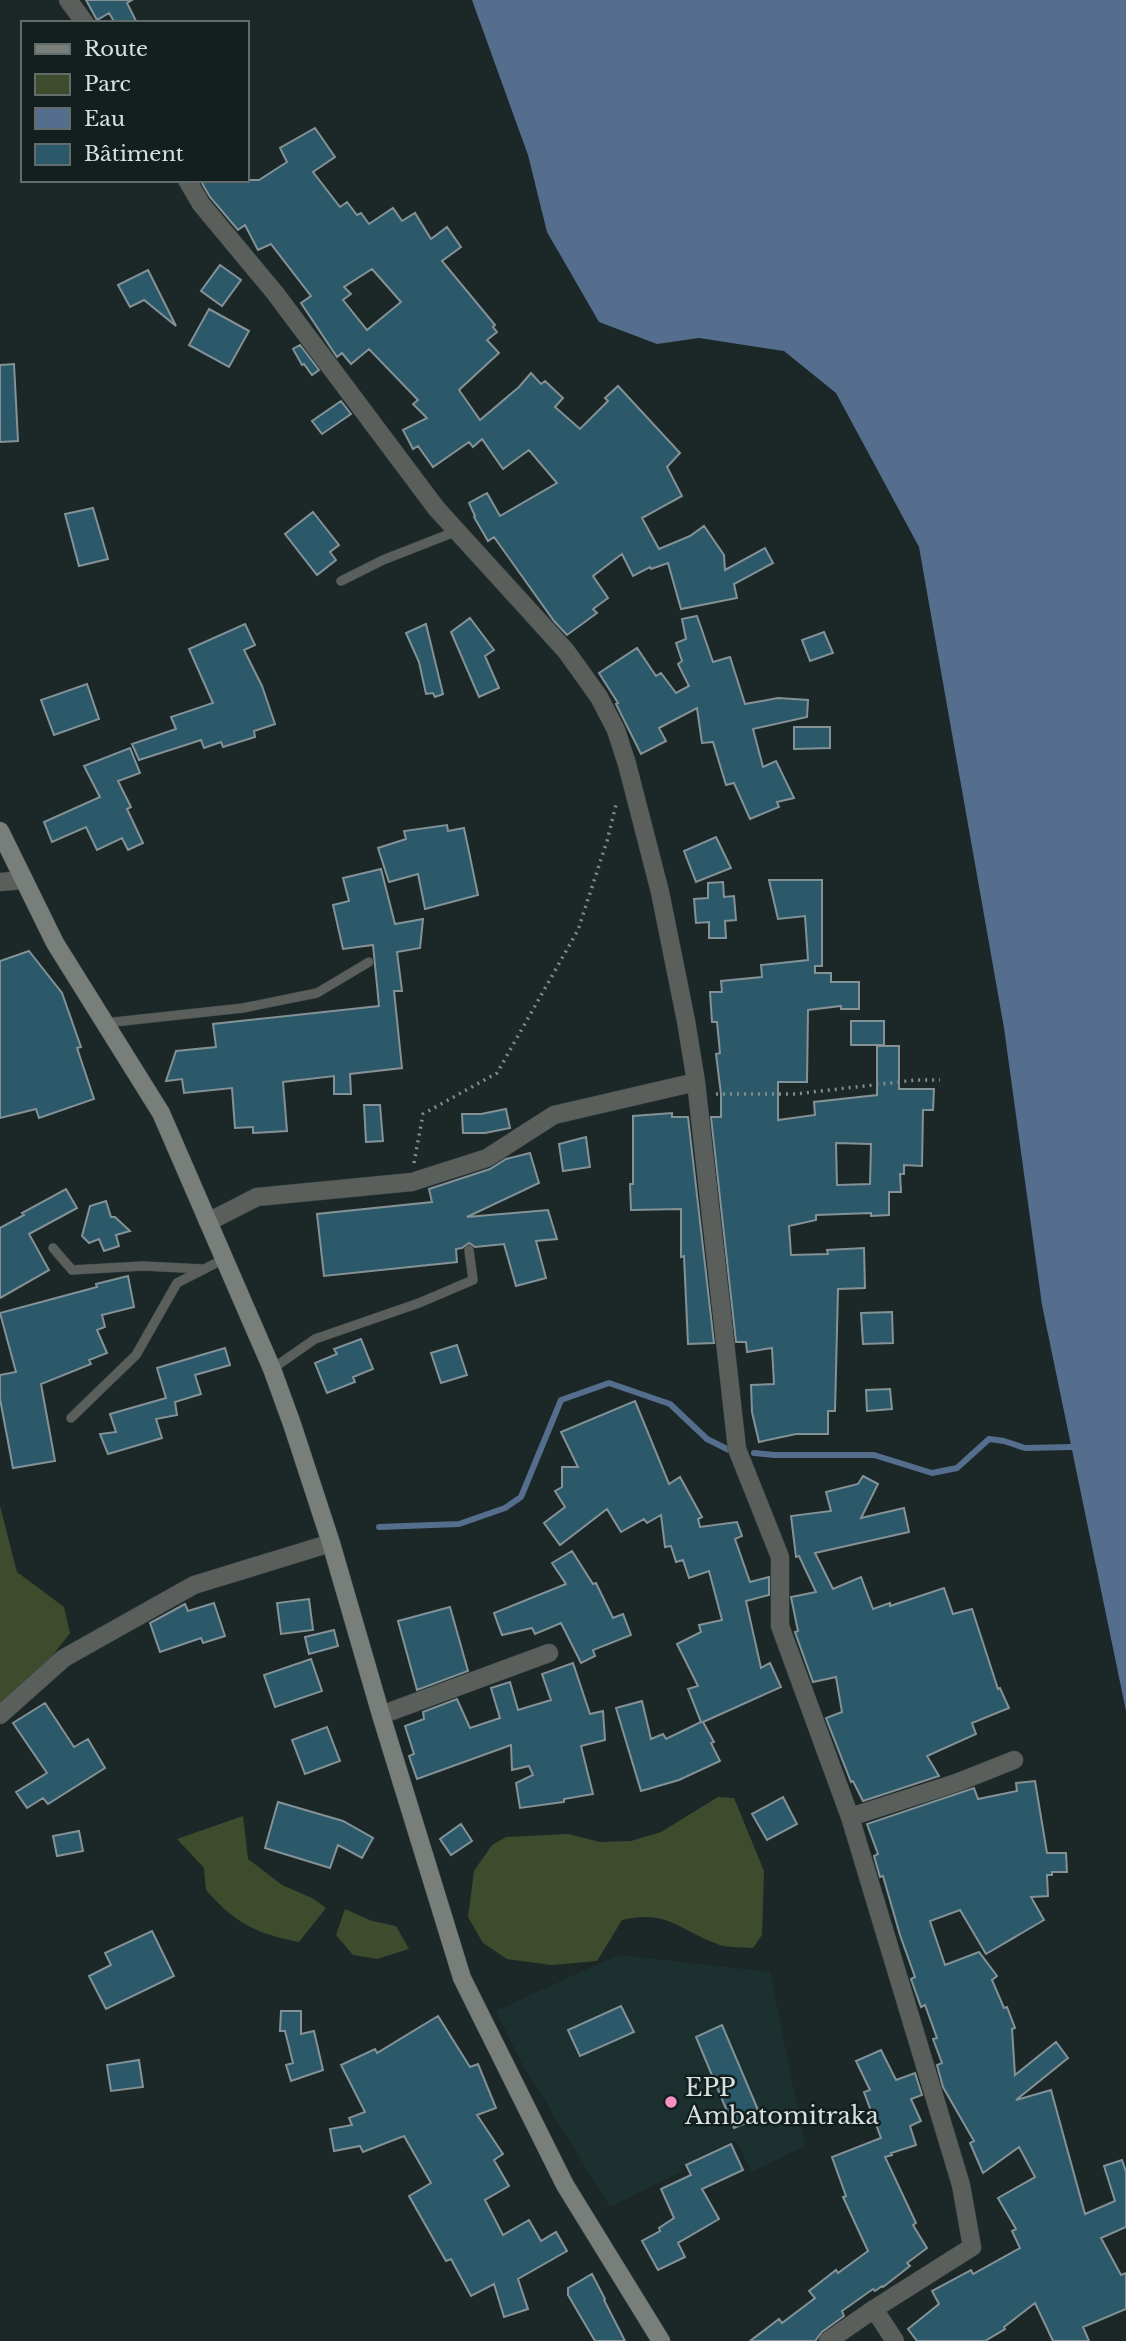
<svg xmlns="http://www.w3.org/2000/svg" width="1126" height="2341" font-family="'Libre Baskerville',serif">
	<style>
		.built { fill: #1c312f }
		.green { fill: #3e4c2d }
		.water { fill: #556e8d }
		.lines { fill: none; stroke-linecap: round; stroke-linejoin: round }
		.stream { stroke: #556e8d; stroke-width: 6 }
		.building { fill: #2b5969; stroke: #849196; stroke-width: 2; fill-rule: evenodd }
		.lane-casing { stroke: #3a4545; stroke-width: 10 }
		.street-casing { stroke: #3a4545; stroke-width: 19 }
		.secondary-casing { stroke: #3a4545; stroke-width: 19 }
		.path { stroke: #828c8b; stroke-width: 3.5; stroke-dasharray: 2 5; stroke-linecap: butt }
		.lane { stroke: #5a5f5c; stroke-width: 9 }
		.street { stroke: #5a5f5c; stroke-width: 18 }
		.secondary { stroke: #787f7b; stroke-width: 18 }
		.poi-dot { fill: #fb8fc4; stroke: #131f1e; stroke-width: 2.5 }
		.labels { text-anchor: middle; stroke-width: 5; stroke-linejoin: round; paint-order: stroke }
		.poi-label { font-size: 24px; fill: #d8e0df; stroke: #131f1e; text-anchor: start }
	</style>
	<rect width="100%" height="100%" fill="#1c2828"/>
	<path class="built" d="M618 1955 770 1972 805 2146 751 2172 736 2140 681 2166 682 2171 610 2207 523 2065 496 2011Z"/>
	<path class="green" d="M0 1506 17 1572 64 1607 70 1633 27 1689 0 1706Z
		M718 1797 734 1798 764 1871 762 1935 753 1948C743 1947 730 1948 720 1945 681 1932 669 1909 622 1920L597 1961 552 1965 507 1959 483 1943 468 1917 474 1871 492 1845 506 1837 568 1834 600 1842 631 1841 661 1832Z
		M243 1816 248 1859 282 1885 312 1898 326 1908 299 1942C255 1933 236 1924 206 1890L204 1868 177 1839Z
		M345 1909 372 1921 396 1926 409 1949 377 1959 353 1955 336 1935Z"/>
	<path class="water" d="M472 0H1126V1711L1042 1305 1004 1028 919 547 836 393 784 351 699 338 657 344 599 322 547 232 528 155Z"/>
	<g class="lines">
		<path class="stream" d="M754 1453 774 1455H874L932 1473 957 1468 989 1439 1004 1441 1025 1448 1071 1447
			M379 1527 459 1524 505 1508 521 1497 561 1400 609 1383 670 1404 707 1439 729 1450"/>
	</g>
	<path class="building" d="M86 0H132L127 3 137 23H115L109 13 97 20Z
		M315 128 335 157 313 172 340 207 347 202 357 215 361 213 369 224 393 208 402 221 415 213 431 239 447 227 461 247 442 261 495 325 493 327 497 332 487 340 499 353 459 390 480 420 519 387 531 373 541 384 545 381 563 398 555 407 580 429 608 401 605 398 618 386 680 453 667 467 682 496 642 518 659 549 690 536 704 526 724 555 725 570 765 548 773 563 734 584 737 598 681 609 668 563 651 569 650 567 633 576 622 554 593 576 608 598 593 609 597 613 567 635 554 621 494 537 488 541 474 517 475 516 469 503 487 493 500 516 557 483 529 450 503 469 482 439 473 447 469 442 433 467 418 446 413 449 403 430 427 418 413 404 418 400 369 349 351 364 342 353 337 357 301 303 311 296 271 244 258 250 245 225 238 230 210 197 203 185 201 180H259L287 162 280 148ZM372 269 401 302 367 330 343 300 351 294 344 287Z
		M220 265 241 280 222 306 201 291Z
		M148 270 176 326 144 300 130 307 118 285Z
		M209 309 249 331 229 367 189 345Z
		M300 345 319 370 312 375 304 364 302 365 293 349Z
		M14 364 18 441 0 442V365Z
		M341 401 351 414 322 434 312 421Z
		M93 508 108 559 79 566 65 514Z
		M313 512 339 545 330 552 336 560 317 575 285 534Z
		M697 616 713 662 730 657 745 704 778 698 808 700 807 717 753 729 763 767 776 761 794 798 777 802 779 807 750 819 734 783 726 785 713 742 702 743 697 708 659 728 666 741 641 754 616 704 618 703 599 673 637 648 656 676 661 673 676 693 689 686 678 664 682 661 676 643 686 639 682 619Z
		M470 618 494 650 485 656 499 688 479 697 451 632Z
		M245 624 255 645 244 650 262 686 275 724 254 731 255 737 223 747 221 742 204 748 201 740 139 760 132 744 176 729 171 717 213 703 189 649Z
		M426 624 443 694 435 697 433 693 426 694 419 662 406 633Z
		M824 632 833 653 810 661 802 640Z
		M87 684 99 719 54 735 41 700Z
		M794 727H830V748L794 749Z
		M130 748 140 773 118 781 131 807 127 809 143 843 128 850 122 838 97 850 86 827 52 842 44 822 100 797 84 766Z
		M447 825 448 831 464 828 478 895 425 909 418 874 389 882 378 848 406 839 404 831Z
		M716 837 731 868 696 882 684 851Z
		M381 869 395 924 423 919 420 948 397 952 402 991H394L402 1068 350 1074 351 1094H334V1076L283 1082 287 1131 253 1133V1127L235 1128 232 1088 184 1093 182 1079 166 1081 176 1051 216 1047 213 1024 379 1006 373 945 343 949 333 905 349 901 343 878Z
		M769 880H822V966H815V973H831V982H859V1009H841V1006L808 1010 807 1082H778V1120L815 1115 814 1102 877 1095V1046H899V1089H934L933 1110H923L922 1166 904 1165V1174H900L901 1192H889V1215L871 1216V1213L816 1215V1220L789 1226 791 1255 828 1254 827 1250 864 1248 865 1288 838 1289 835 1411H828V1434H796L759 1442 752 1412 751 1385 774 1384 772 1348 747 1352 746 1342H736L711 1117H721V1094L716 1054 720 1053 717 1022H712L710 992H722L721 981 762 977 761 965 808 960 805 916 778 919ZM836 1143 871 1144 870 1184 837 1185Z
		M723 882 724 897 734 896 736 920 725 921 726 938H709V922L696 923 694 899 708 898V883Z
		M29 951 62 993 81 1047 77 1048 94 1099 39 1118 36 1109 0 1118V961Z
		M851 1021H884V1045H851Z
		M364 1105H380L383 1141 366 1142Z
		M506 1109 510 1128 485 1133H463L462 1114H481Z
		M672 1113V1117H688L714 1343 688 1344 684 1256 681 1257V1209L631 1210 630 1184H633V1116Z
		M586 1137 590 1167 563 1171 559 1144Z
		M530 1153 539 1183 467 1217 548 1210 557 1239 536 1241 546 1278 516 1286 504 1244 475 1247 469 1243 462 1248 456 1249 457 1262 324 1276 317 1214 432 1202 429 1189 490 1169 506 1159Z
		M66 1189 77 1208 29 1234 49 1270 0 1298V1228L24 1215 22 1213Z
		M106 1201 111 1217H115L130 1231 116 1235 119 1246 104 1251 99 1239 89 1243 82 1236 90 1206Z
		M128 1276 134 1307 102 1315 105 1327 97 1330 107 1353 89 1360 91 1364 41 1384 55 1461 13 1468 0 1399V1375L16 1372 0 1313 97 1287 96 1284Z
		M892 1312 893 1343 863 1344 861 1313Z
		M361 1339 373 1369 353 1377 355 1382 327 1393 315 1363 337 1354 334 1349Z
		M457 1345 467 1375 441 1383 431 1353Z
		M225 1348 230 1365 195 1375 201 1394 175 1402 177 1415 156 1419 162 1438 108 1454 100 1434 116 1432 110 1414 166 1398 157 1368Z
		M890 1389 892 1409 867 1411 866 1390Z
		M635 1401 669 1484 680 1477 702 1517 698 1519 700 1527 737 1522 742 1536 735 1539 750 1582 769 1577V1595L746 1601 761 1668 770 1663 781 1687 703 1722 714 1742 711 1743 720 1761 679 1780 641 1791 616 1708 642 1701 651 1739 663 1734 666 1739 701 1722 688 1689 698 1686 677 1644 701 1632 699 1625 722 1620 709 1571 689 1578 683 1560 676 1562 671 1546 665 1547 661 1515 647 1523 644 1519 621 1532 607 1509 560 1545 544 1523 565 1507 555 1491 562 1487V1467H578L561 1432Z
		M863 1476 878 1484 861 1518 904 1508 909 1532 815 1553 833 1589 861 1577 873 1609 890 1603V1606L944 1588 953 1614 972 1609 998 1689 1000 1688 1009 1708 972 1723 976 1734 927 1756 939 1776 863 1801 853 1781 851 1782 826 1718 842 1712 836 1677 813 1682 795 1632 798 1631 791 1597 816 1592 799 1556 796 1557 791 1516 831 1511 826 1492 858 1484Z
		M572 1551 593 1584 596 1583 613 1618 623 1614 631 1635 593 1650 595 1656 581 1663 561 1623 535 1634 532 1628 502 1635 494 1613 566 1584 552 1563Z
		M309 1599 313 1630 281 1634 277 1603Z
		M214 1603 225 1636 203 1643 201 1638 160 1652 150 1623 185 1604 188 1611Z
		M450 1607 468 1671 417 1690 398 1621Z
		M334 1630 338 1646 309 1654 305 1637Z
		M311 1659 322 1691 275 1707 264 1675Z
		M573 1663 590 1714 603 1711 605 1740 581 1746 593 1794 564 1799V1802L520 1808 516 1783 533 1775 529 1766 512 1770 511 1745 417 1779 409 1756 414 1754 405 1726 424 1719 423 1712 457 1699 470 1728 500 1718 491 1688 510 1682 518 1710 551 1700 542 1674Z
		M45 1703 74 1747 88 1739 105 1768 48 1804 43 1798 27 1808 16 1792 47 1773 13 1723Z
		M327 1727 340 1761 305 1774 292 1740Z
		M1035 1781 1047 1853H1066L1067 1872H1052V1875H1047L1048 1896 1031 1897 1044 1920 986 1954 960 1910 930 1921 945 1965 979 1952 997 1976 992 1980 1004 2008 1007 2007 1015 2028 1012 2029 1015 2075 1056 2042 1068 2058 1016 2100 1051 2090 1085 2214 1115 2201 1104 2166 1122 2160 1126 2172V2227L1101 2238 1121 2275 1126 2273V2309L1083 2327 1089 2341H1053L1035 2303 1004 2327 1005 2329 985 2341H917L908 2329 939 2304 932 2291 971 2270 973 2274 1020 2248 1012 2231 1016 2229 998 2198 1035 2177 1019 2147 983 2173 970 2143 974 2141 943 2087 937 2065 942 2063 933 2039 937 2038 925 2005 921 2007 911 1979 915 1977 900 1935 883 1876 880 1877 874 1856 878 1854 867 1824 974 1788 978 1799 1017 1791 1016 1783Z
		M783 1797 797 1824 767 1840 752 1814Z
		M278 1802 343 1821 373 1838 362 1858 338 1845 330 1868 265 1848Z
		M461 1824 472 1841 451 1855 440 1839Z
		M79 1831 83 1851 57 1856 53 1836Z
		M152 1931 174 1976 106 2009 89 1976 111 1965 105 1953Z
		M621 2006 634 2032 580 2056 568 2030Z
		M281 2011H301V2034L314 2031 323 2070 291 2081 286 2065 293 2063 285 2031H280Z
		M438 2016 470 2067 478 2064 496 2108 477 2115 503 2154 494 2160 509 2186 485 2200 503 2235 529 2220 541 2241 556 2232 567 2251 518 2279 528 2309 504 2317 494 2284 471 2296 451 2259 446 2261 409 2196 431 2183 404 2136 363 2152 360 2146 334 2151 330 2129 352 2125 349 2118 365 2112 341 2065 375 2049 377 2053Z
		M722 2025 761 2117 734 2128 696 2037Z
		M881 2050 896 2080 915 2073 922 2095 911 2099 921 2121 910 2126 916 2145 891 2153 892 2155 885 2157 916 2223 913 2225 927 2248 907 2263 910 2266 883 2287 882 2286 875 2291 873 2289 842 2311 844 2316 822 2332 815 2341H750L779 2319 782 2323 815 2298 809 2291 836 2270 838 2273 868 2251 843 2197 846 2196 832 2157 881 2138 864 2092 870 2090 856 2061Z
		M139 2060 143 2087 111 2091 107 2065Z
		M731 2144 743 2170 702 2189 719 2219 678 2243 685 2257 658 2270 642 2241 660 2231 659 2228 674 2218 661 2189 691 2175 686 2165Z
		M592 2274 605 2299 604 2300 625 2341H595L568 2295V2288Z"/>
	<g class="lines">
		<g class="lane-casing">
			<path id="lane" d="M341 581 383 560 457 531
				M105 1023 243 1008 317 993 369 962
				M53 1248 72 1270 143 1266 203 1269
				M272 1369 315 1339 419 1303 473 1280 469 1250
				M71 1418 136 1355 177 1283 224 1259"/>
		</g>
		<g class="street-casing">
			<path id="street" d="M68 0 85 23
				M187 180 201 204 275 293 436 508 566 651 599 697 616 730 627 764 660 892 686 1021 696 1082 737 1449 780 1557V1626L850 1817 961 2185 972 2247 874 2309 828 2341
				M0 882 24 880
				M208 1222 257 1197 412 1182 487 1158 554 1115 696 1082
				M0 1715 64 1658 194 1585 331 1543
				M381 1715 549 1653
				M850 1817 956 1783 1014 1760
				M874 2309 895 2341"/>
		</g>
		<g class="secondary-casing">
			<path id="secondary" d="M0 831 55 943 161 1113 272 1369 292 1424 331 1543 381 1715 462 1978 565 2185 661 2341"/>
		</g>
		<path class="path" d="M716 1094H795L916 1080H940
			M414 1163 423 1114 497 1073 578 930 607 841 616 805"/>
		<use href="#lane" class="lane"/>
		<use href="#street" class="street"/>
		<use href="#secondary" class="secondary"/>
	</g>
	<circle class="poi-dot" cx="671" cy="2102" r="7"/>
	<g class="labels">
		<g class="poi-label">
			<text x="685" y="2096">EPP<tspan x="685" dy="28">Ambatomitraka</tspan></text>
		</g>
	</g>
	<rect x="21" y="21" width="228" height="161" fill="#131f1e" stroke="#626c6b" stroke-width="2"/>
	<rect x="35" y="44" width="35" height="10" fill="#787f7b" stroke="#626c6b" stroke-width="2"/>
	<text x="84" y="56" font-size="21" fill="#d8e0df">Route</text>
	<rect x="35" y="74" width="35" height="21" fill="#3e4c2d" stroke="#626c6b" stroke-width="2"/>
	<text x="84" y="91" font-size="21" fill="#d8e0df">Parc</text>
	<rect x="35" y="108" width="35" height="21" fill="#556e8d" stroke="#626c6b" stroke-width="2"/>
	<text x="84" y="126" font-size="21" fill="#d8e0df">Eau</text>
	<rect x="35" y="144" width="35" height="21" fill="#2b5969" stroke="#626c6b" stroke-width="2"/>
	<text x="84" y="161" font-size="21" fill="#d8e0df">Bâtiment</text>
</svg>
